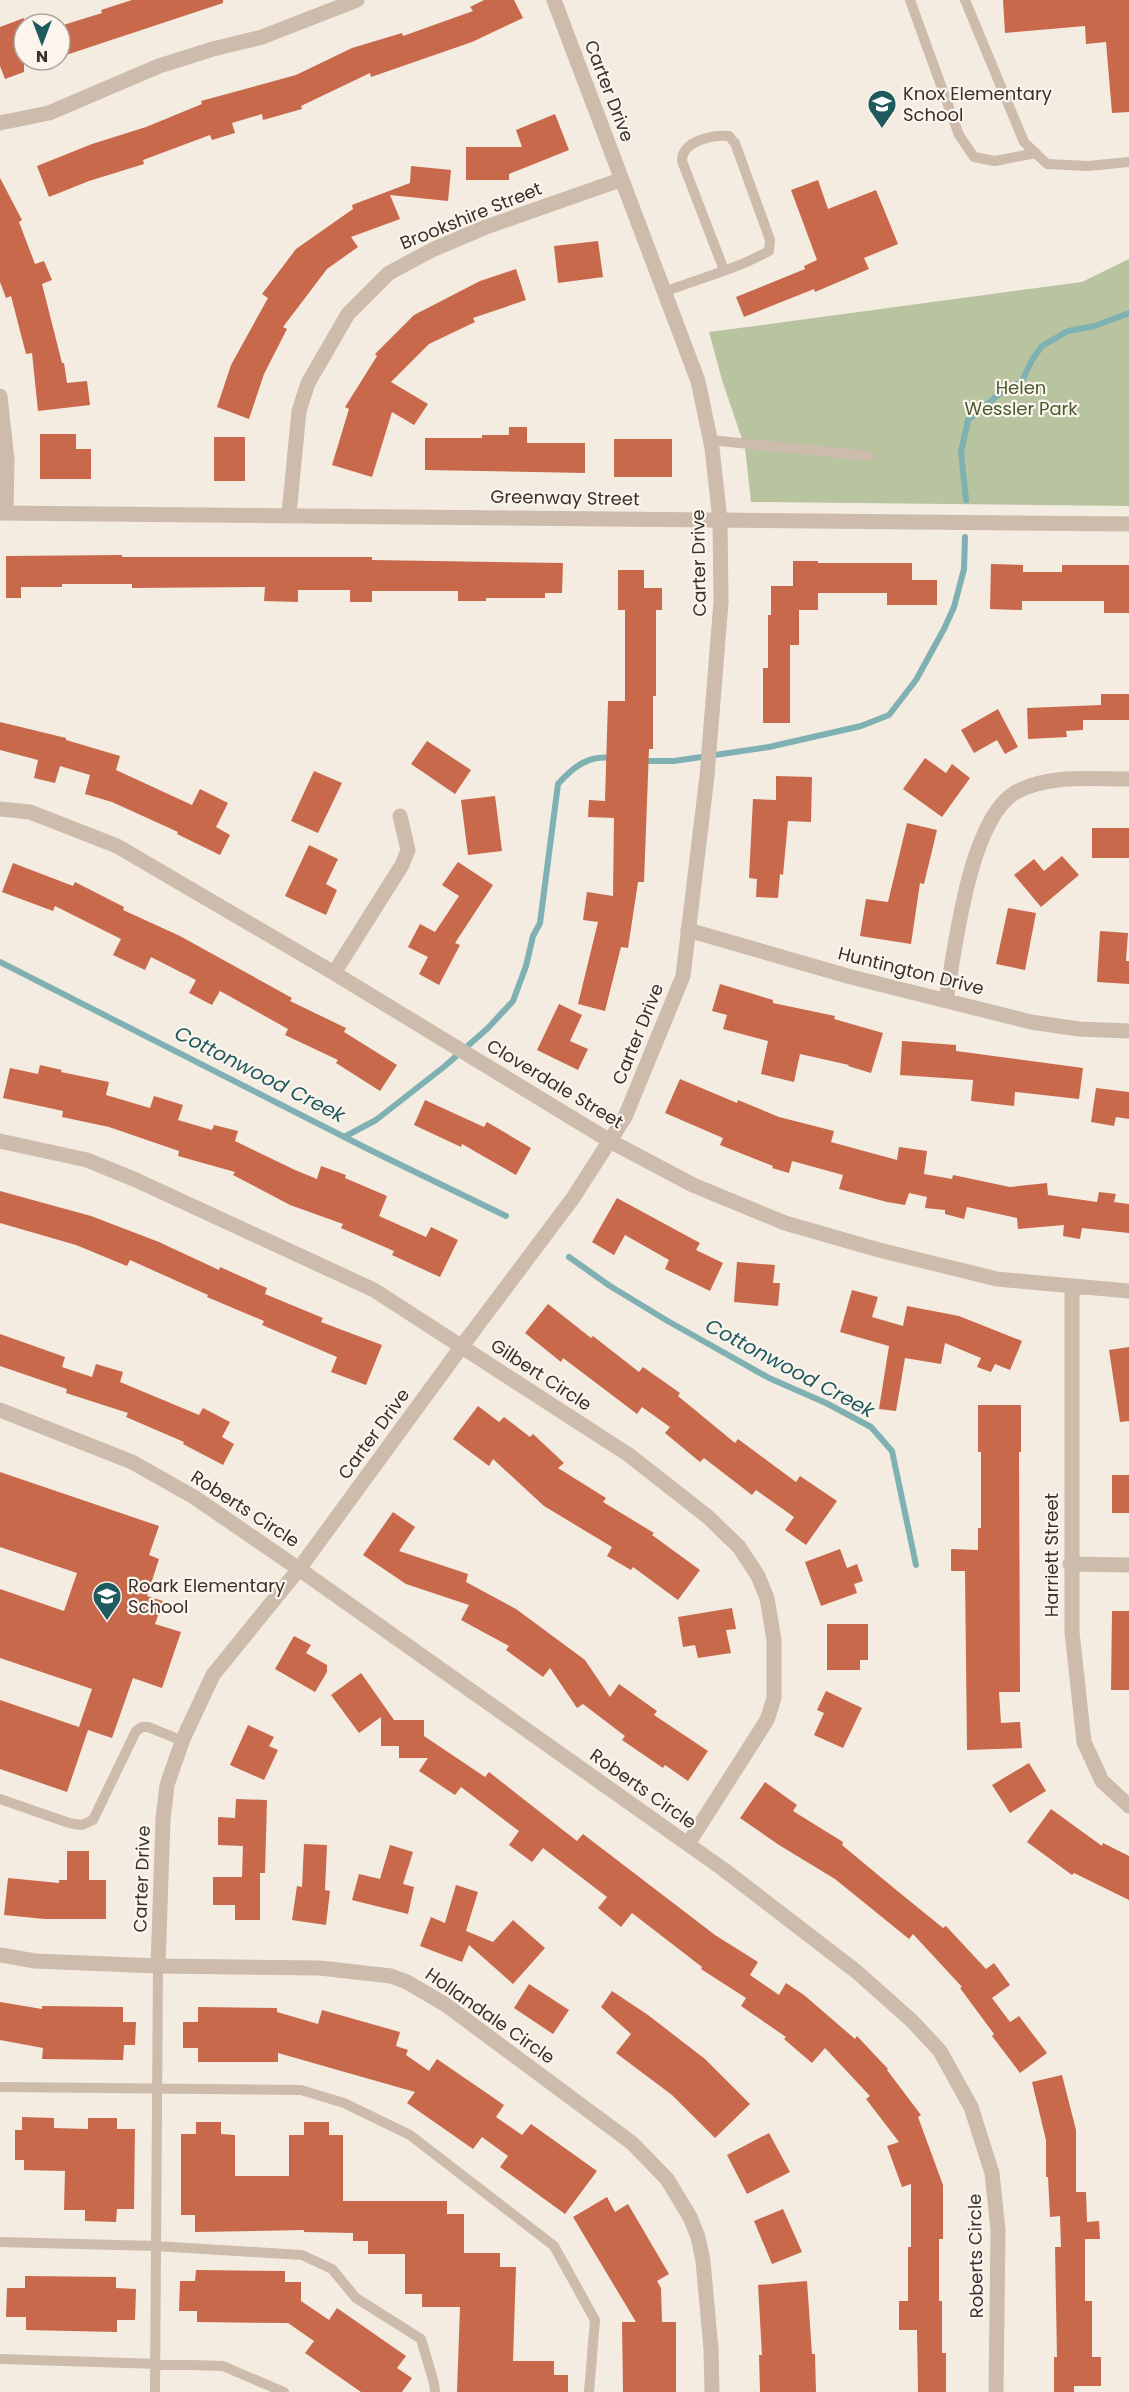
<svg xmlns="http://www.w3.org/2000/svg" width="1129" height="2392" font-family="Poppins,sans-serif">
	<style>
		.green { fill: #b8c4a0 }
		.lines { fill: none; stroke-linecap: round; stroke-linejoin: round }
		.stream { stroke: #7fb0b2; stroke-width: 6 }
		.building { fill: #c8694b }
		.service { stroke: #cdbbac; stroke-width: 10 }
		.minor { stroke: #cdbbac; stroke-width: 15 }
		.tertiary { stroke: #cdbbac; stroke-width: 15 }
		.labels { text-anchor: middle; stroke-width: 4.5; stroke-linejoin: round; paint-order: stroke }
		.street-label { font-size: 18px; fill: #3b302b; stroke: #fbf5ee }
		.poi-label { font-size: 18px; fill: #3b302b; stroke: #fbf5ee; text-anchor: start }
		.park-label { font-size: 18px; fill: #4a5a2e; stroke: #fbf5ee }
		.water-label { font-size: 20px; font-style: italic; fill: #1f5a5e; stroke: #fbf5ee }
	</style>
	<rect width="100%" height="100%" fill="#f4ebe1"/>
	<path class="green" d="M1129 259V506L751 502 745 448 722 380 709 332 1082 282Z"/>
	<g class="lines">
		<path class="stream" d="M966 500 961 452 968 420 998 395 1022 381 1032 360 1042 346 1068 331 1095 326 1129 313
			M643 761H674L769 747 861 726 889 715 916 680 944 629 954 607 964 569 965 537
			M0 962 370 1150 506 1216
			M344 1137 376 1120 445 1066 488 1028 513 1001 526 966 533 936 540 923 558 784C573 767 588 755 612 758
			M569 1257 610 1286 666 1320 769 1378 826 1403 871 1427 892 1451 916 1565"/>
	</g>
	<path class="building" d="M132 0H223V3L60 57V26L102 13 101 10Z
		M484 0H514L523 18 472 42 371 77 370 73 301 106 302 109 263 120 262 114 232 123 235 133 212 140 210 135 143 160 144 164 89 181 49 197 37 166 92 144 146 127 202 104 201 101 296 75 352 48 402 33 403 36 473 11 470 7Z
		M1003 0H1129V112L1112 113 1106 42 1086 44 1085 26 1005 33Z
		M24 18V72L5 79 0 66V27Z
		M555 114 569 150 509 174V180H466V147H522L516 130Z
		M411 166 451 170 448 201 390 195 400 219 351 237 358 247 327 269 283 327 287 329 264 374 249 419 217 407 231 365 268 298 262 294 296 249 353 209 352 205 410 183Z
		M0 178 22 220 19 222 35 264 44 261 52 280 42 284 62 363H64L67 383 87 381 90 405 38 411 32 353 26 354 11 296 6 298 0 282Z
		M818 180 828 209 876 190 898 244 864 258 869 269 815 292 814 289 744 317 736 297 805 269 804 266 817 260 791 190Z
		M598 241 603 277 558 283 554 246Z
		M516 269 526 300 473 318 475 322 429 344 391 382 428 404 414 425 392 412 372 477 332 465 349 409 345 407 377 356 375 354 414 315 480 281Z
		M509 427H527V443H585V473L425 470V438H482V435H509Z
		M40 434H76V449H91V479H40Z
		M214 437H245V481H214Z
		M614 439H672V477H614Z
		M122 555V557H372V560L563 563 562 593H545V598H486V601H458V591H372V602H350V590H298V602L264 601 265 587 132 588V584H62V587H21V598H6V556Z
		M793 561H818V563H912V580H937V605H887V593H818V610H799V645H790V723H763V668H768V615H771V586H793Z
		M991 564 1023 565V572H1062V565H1129V613H1104V601H1022V610L990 609Z
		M618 570H644V588H662V610H656V696H653V749H649L644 882H638L628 948 621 947 605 1011 578 1004 598 922 583 920 587 892 613 896 614 818 588 817 589 800 605 801 608 701H625V610H618Z
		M1101 694H1129V720H1083V730L1066 731 1067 737 1028 739 1027 708 1101 705Z
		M998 709 1018 747 1005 754 997 740 974 753 961 730Z
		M0 722 66 738V740L120 756 116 770 192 805 200 789 228 803 216 827 230 835 220 855 177 834 178 832 112 802 85 794 90 775 60 766 55 783 34 778 38 760 0 750Z
		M427 741 471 770 455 794 411 764Z
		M925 758 946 773 952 764 970 778 942 817 903 789Z
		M314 771 342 783 318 833 291 821Z
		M776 776 812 777 811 822 788 821 783 875 780 874 778 898 756 897 757 879 749 878 753 799 776 800Z
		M495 796 502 851 468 855 461 800Z
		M907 823 937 830 924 884 920 883 911 944 860 936 866 899 888 902Z
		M1092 828H1129V858H1092Z
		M309 845 338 859 326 884 337 890 326 915 285 896Z
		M1062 856 1079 875 1041 907 1014 875 1034 859 1044 871Z
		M458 862 493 885 455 943 460 945 439 985 419 974 428 957 408 947 420 924 435 932 459 896 442 885Z
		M13 863 73 886 75 882 124 907 123 910 180 936 292 998 290 1001 346 1028 344 1032 397 1065 380 1091 336 1063 338 1060 285 1035 288 1029 220 991 212 1005 189 993 196 980 151 957 145 970 113 955 121 939 55 906 53 911 2 892Z
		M1008 908 1036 913 1025 970 996 964Z
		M1100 931 1128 933 1126 961H1129V984L1097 982Z
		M720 984 773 1000V1003L835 1016 834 1019 883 1033 871 1073 848 1066 849 1065 800 1054 794 1082 761 1074 768 1041 723 1029 727 1015 712 1011Z
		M559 1004 582 1015 570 1041 588 1049 578 1070 537 1050Z
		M902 1041 956 1045V1051L1083 1068 1079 1099 1015 1092 1014 1106 971 1101 973 1080 900 1075Z
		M40 1065 62 1070 61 1072 109 1082 106 1095 150 1108 154 1096 183 1105 178 1120 212 1130 214 1125 238 1131 235 1141 295 1170 317 1179 321 1166 346 1175 345 1178 387 1196 379 1216 426 1237 431 1227 458 1240 440 1277 392 1255 394 1251 341 1228 343 1224 290 1205 233 1175 235 1172 178 1156 179 1151 109 1127 62 1117 63 1111 3 1098 10 1068 38 1074Z
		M680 1079 737 1103 738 1100 779 1117 834 1131 831 1142 897 1160 899 1147 927 1151 924 1174 952 1179 953 1175 1010 1187 1047 1183 1048 1195 1097 1202 1099 1192 1116 1194 1114 1202 1129 1204V1233L1082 1228 1080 1239 1063 1236 1064 1225 1018 1229 1017 1218 967 1207 964 1219 945 1214V1210L925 1208 927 1197 909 1193 905 1205 887 1202 839 1189 843 1175 792 1161 789 1173 772 1168 773 1166 720 1145 723 1138 665 1113Z
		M1096 1088 1129 1092V1119L1116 1117 1114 1126 1091 1122Z
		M425 1100 484 1127 487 1122 531 1148 516 1175 462 1144 461 1147 414 1125Z
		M0 1191 91 1216 159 1242 219 1270 220 1267 267 1288 265 1294 323 1318 321 1322 382 1345 366 1385 331 1372 337 1357 262 1325 264 1321 207 1297 208 1295 130 1260 127 1266 76 1245 0 1223Z
		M617 1198 700 1243 696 1250 723 1263 710 1291 665 1269 669 1260 625 1235 614 1255 592 1242Z
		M737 1262 775 1265 773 1283H780L778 1306 734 1302Z
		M852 1290 878 1297 872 1317 903 1326 907 1306 959 1316 1022 1341 1010 1370 995 1364 991 1372 977 1367 981 1358 945 1343 941 1364 905 1358 896 1411 879 1409 889 1346 840 1332Z
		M548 1304 591 1338 593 1336 639 1372 643 1367 680 1393 678 1396 735 1443 738 1439 796 1482 800 1476 837 1501 806 1545 785 1530 794 1517 756 1490 752 1495 704 1458 700 1462 665 1433 670 1427 642 1407 637 1414 563 1358 561 1362 525 1333Z
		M0 1334 65 1357 62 1367 92 1377 96 1364 123 1372 120 1382 199 1415 203 1408 230 1422 222 1437 234 1444 223 1465 183 1444 184 1442 126 1417 128 1413 66 1393 67 1389 0 1366Z
		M1129 1347V1421L1120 1422 1109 1350Z
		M978 1405H1021V1452H1019L1020 1692H999L1001 1723 1020 1722 1022 1748 967 1750 965 1571H951V1549L978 1550V1528H981V1452H978Z
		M478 1406 499 1422 504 1417 530 1437 533 1434 564 1463 558 1468 606 1498 603 1502 654 1533 652 1535 700 1570 678 1600 633 1567 631 1570 607 1556 612 1547 544 1506 493 1459 489 1466 453 1439Z
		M0 1472 159 1526 149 1555 159 1559 147 1596 163 1601 155 1624 181 1632 162 1688 133 1678 112 1738 88 1730 67 1792 0 1769V1700L79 1727 92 1689 0 1658V1589L64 1611 77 1573 0 1547Z
		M1112 1475H1129V1513H1112Z
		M393 1512 415 1527 399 1551 468 1574 466 1582 516 1609 585 1660 610 1697 619 1684 657 1711 654 1715 708 1751 688 1781 665 1765 663 1768 622 1740 625 1736 583 1704 577 1708 550 1668 543 1677 506 1650 509 1646 461 1620 469 1605 406 1584 363 1555Z
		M840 1549 847 1568 857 1564 863 1581 854 1584 857 1593 821 1606 805 1562Z
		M732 1608 736 1629 726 1630 731 1653 698 1658 695 1645 683 1647 678 1617Z
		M1112 1611H1129V1690H1111Z
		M827 1624H868V1660H860V1670H827Z
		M294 1636 311 1645 306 1653 327 1665V1672L315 1692 275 1669Z
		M361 1673 394 1720H424V1736L485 1777 489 1772 577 1841 583 1834 715 1935 758 1962 750 1975 779 1995 786 1983 804 1995 855 2039 857 2036 888 2069 887 2070 921 2115 918 2117 943 2185V2239H939V2301H942V2353H946V2392H918L917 2330H899V2301H908V2247H911V2184L902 2187 887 2146 899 2142 866 2099 870 2096 825 2048 812 2063 784 2039 786 2037 741 2006 746 1998 701 1969 702 1967 632 1913 621 1927 598 1908 607 1897 543 1848 532 1862 509 1845 519 1831 461 1787 455 1795 419 1771 428 1758H399V1746H381V1717L359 1733 331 1695Z
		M826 1691 862 1708 843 1748 814 1735 824 1713 817 1710Z
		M248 1725 274 1737 269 1746 278 1750 264 1780 230 1765Z
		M1029 1763 1046 1791 1010 1813 992 1785Z
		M765 1782 797 1805 793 1811 843 1842 842 1845 895 1889 943 1928 946 1926 986 1969 994 1963 1010 1985 992 1998 1010 2022 1019 2016 1047 2053 1020 2073 992 2036 994 2034 960 1988 962 1987 913 1934 909 1939 835 1879 779 1845 740 1818Z
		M236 1799 267 1800 265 1873H260V1920H235V1905H213V1877H242L243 1846 218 1845V1817L235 1818Z
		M1051 1809 1102 1846 1103 1843 1129 1856V1900L1074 1873 1072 1875 1027 1842Z
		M304 1844 327 1845 325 1890 330 1891 326 1925 292 1920 297 1886 302 1887Z
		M390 1845 413 1852 403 1884 414 1887 408 1914 352 1900 359 1874 380 1879Z
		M67 1851H89V1880H106V1919H45L4 1915 8 1878 59 1883V1880H67Z
		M456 1885 478 1892 466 1931 493 1942 513 1920 545 1948 513 1984 469 1945 462 1962 420 1946 431 1917 445 1923Z
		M529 1984 569 2010 553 2034 514 2008Z
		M612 1991 648 2015 705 2059 750 2104 715 2138 672 2095 616 2053 631 2034 601 2007Z
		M0 2002 42 2009V2006L123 2007V2022H136L135 2045H124L123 2060 42 2059 43 2048 0 2040Z
		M198 2007 277 2008V2012L318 2024 322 2010 400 2032 396 2046 408 2050 406 2055 429 2071 437 2059 504 2105 496 2117 522 2135 531 2124 597 2171 565 2214 500 2167 508 2156 482 2137 473 2149 407 2103 415 2092 278 2053V2062H198V2048H183V2022H198Z
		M1062 2075 1076 2130V2192H1086L1087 2222 1099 2221 1100 2239H1085V2301H1092V2357H1101V2386H1074V2392H1054V2357H1057L1055 2247H1061L1060 2216 1050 2217 1048 2177H1046V2140L1032 2082Z
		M22 2117 54 2118V2128L88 2129V2118H117V2129H135L134 2209H117L116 2222 85 2221V2210H64L65 2171 24 2170V2160H15V2130H22Z
		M196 2122H221V2134L235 2135V2176H289V2135H304V2122H329V2135H343V2201H447V2214H464V2253H500V2267H516L513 2361H554V2375H568V2392H457L460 2307H422V2294H405V2254H368V2241H353V2233L304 2232V2230L195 2232V2215H181V2134H196Z
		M769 2133 790 2172 747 2194 727 2155Z
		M607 2197 615 2212 628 2204 669 2274 657 2281 661 2288 662 2322H676V2392H623L622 2322H636L573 2217Z
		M783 2209 802 2252 772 2264 754 2221Z
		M196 2270 285 2271V2282H301V2301L329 2320 337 2308 406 2356 397 2368 412 2378 402 2392H361L305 2353 314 2341 288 2323 197 2322V2311H179L180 2281H195Z
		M25 2276 116 2277V2288L136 2289 135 2320H117V2332L26 2330V2317H6L7 2288H25Z
		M807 2281 812 2354H815L816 2392H760L759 2355H762L758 2285Z"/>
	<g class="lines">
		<path class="service" d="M910 0 959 135 974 157 995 161 1036 153
			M965 0 1024 142 1047 164 1088 166 1129 162
			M664 292C698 279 737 269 769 251L770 240 735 143 729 136C711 135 682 141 682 161L724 270
			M710 440 870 456
			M0 1799 69 1823 82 1825 93 1820 136 1731 142 1727H148L183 1741
			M0 2087 301 2090 344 2103 410 2135 554 2246 595 2320 589 2392
			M0 2242 156 2246 302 2255 332 2269 356 2298 421 2339 434 2383 435 2392
			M0 2359 223 2366 284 2392
			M155 2392 158 1966"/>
		<path class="minor" d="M0 123 49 113 159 66 213 49 262 37 357 0
			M0 396 7 460 6 513
			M0 513 1129 524
			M289 514 299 411 308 383 348 314 389 273 434 249 486 227 620 180
			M0 809 30 812 117 846 334 973 610 1141 693 1185 785 1223 879 1250 997 1279 1129 1291
			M688 930 851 977 1031 1022 1079 1029 1129 1031
			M334 973 402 865 408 850 400 816
			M946 1000C955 949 969 819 1016 792 1049 774 1093 779 1129 779
			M0 1141 87 1160 136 1180 374 1290 629 1455 708 1517 739 1547 758 1576 767 1598 774 1640V1698L767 1720 688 1844
			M1072 1288V1632L1084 1742 1102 1781 1129 1806
			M0 1410 132 1462 194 1497 299 1569 723 1869 857 1972 912 2021 940 2051 971 2107 992 2173 998 2230 996 2392
			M1070 1564 1129 1565
			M0 1955 35 1961 158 1966 320 1968 391 1976 407 1982 446 2005 632 2143 667 2179 690 2217 698 2237 703 2261 711 2349 712 2392"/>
		<path class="tertiary" d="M158 1966 163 1819 167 1785 183 1739 213 1675 299 1569 462 1346 573 1198 625 1117 683 976 707 776 721 602 720 520 712 448 698 381 554 0"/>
	</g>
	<defs>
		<g id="school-pin" transform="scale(1.5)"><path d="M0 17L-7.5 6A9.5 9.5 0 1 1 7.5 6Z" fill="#1f5a5e" stroke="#fbf5ee"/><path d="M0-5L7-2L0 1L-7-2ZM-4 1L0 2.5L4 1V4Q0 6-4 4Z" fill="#fff"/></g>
	</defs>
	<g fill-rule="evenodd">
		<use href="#school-pin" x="882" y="104"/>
		<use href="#school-pin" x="107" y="1596"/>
	</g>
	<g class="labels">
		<g class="street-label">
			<text transform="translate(609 91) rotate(69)" y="6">Carter Drive</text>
			<text transform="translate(471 216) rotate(-22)" y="6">Brookshire Street</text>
			<text transform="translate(565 498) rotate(1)" y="6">Greenway Street</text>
			<text transform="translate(699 563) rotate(-91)" y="6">Carter Drive</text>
			<text transform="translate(911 971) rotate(14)" y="6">Huntington Drive</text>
			<text transform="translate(638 1034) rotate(-68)" y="6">Carter Drive</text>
			<text transform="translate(555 1084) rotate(31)" y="6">Cloverdale Street</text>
			<text transform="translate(541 1375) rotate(33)" y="6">Gilbert Circle</text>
			<text transform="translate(374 1434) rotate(-54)" y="6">Carter Drive</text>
			<text transform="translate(245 1509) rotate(33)" y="6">Roberts Circle</text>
			<text transform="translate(1052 1555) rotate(-90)" y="6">Harriett Street</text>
			<text transform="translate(643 1789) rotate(35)" y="6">Roberts Circle</text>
			<text transform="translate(142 1879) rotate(-88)" y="6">Carter Drive</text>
			<text transform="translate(490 2016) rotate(35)" y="6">Hollandale Circle</text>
			<text transform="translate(976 2256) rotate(-91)" y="6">Roberts Circle</text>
		</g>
		<g class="poi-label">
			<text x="903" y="100">Knox Elementary<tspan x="903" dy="21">School</tspan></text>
			<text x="128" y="1592">Roark Elementary<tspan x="128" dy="21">School</tspan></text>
		</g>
		<g class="park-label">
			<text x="1021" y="394">Helen<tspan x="1021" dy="21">Wessler Park</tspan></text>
		</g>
		<g class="water-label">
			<text transform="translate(260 1074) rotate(27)" y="7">Cottonwood Creek</text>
			<text transform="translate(790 1368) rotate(28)" y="7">Cottonwood Creek</text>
		</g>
	</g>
	<g transform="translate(42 42) rotate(180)"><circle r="28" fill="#fbf5ee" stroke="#aea6a0" stroke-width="1.5"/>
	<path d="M0-4.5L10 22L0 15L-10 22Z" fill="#1f5a5e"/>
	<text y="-9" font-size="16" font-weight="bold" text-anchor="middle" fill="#3b302b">N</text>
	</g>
</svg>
